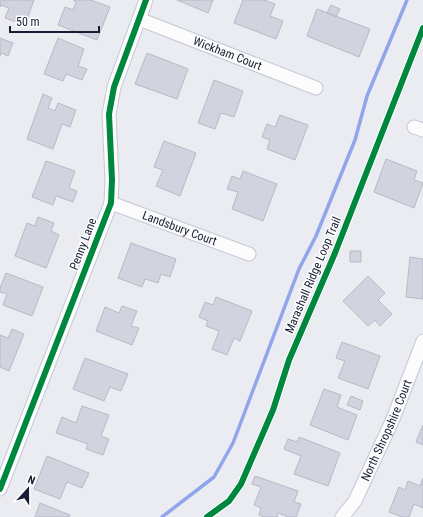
<svg xmlns="http://www.w3.org/2000/svg" width="423" height="517" font-family="'Roboto Condensed',sans-serif">
	<style>
		.lines { fill: none; stroke-linecap: round; stroke-linejoin: round }
		.stream { stroke: #90a5ea; stroke-width: 3.5 }
		.building { fill: #d2d3df; stroke: #b9b9c6 }
		.minor-casing { stroke: #c4c8d6; stroke-width: 15 }
		.minor { stroke: #fcfcfd; stroke-width: 13 }
		.cycleway-casing { stroke: #fff; stroke-width: 8 }
		.cycleway { stroke: #00873e; stroke-width: 6 }
		.labels { text-anchor: middle; stroke-width: 3; stroke-linejoin: round; paint-order: stroke }
		.street-label { font-size: 12px; fill: #171d32; stroke: #fff }
	</style>
	<rect width="100%" height="100%" fill="#eaecf2"/>
	<g class="lines">
		<path class="stream" d="M162 517 214 477 233 443 299 269 316 236 355 140 367 96 407 0"/>
	</g>
	<path class="building" d="M0 0H34L25 25 5 18 9 8 1 5 0 7Z
		M73 0H91L110 7 97 40 58 25 65 7 73 10 76 2Z
		M177 0H213L208 13Z
		M243 0H264L275 4 270 16 283 21 276 39 234 23Z
		M331 5 340 9 336 17 327 13Z
		M317 9 370 29 359 57 307 36Z
		M0 38 13 43 8 56 1 53 0 56Z
		M58 38 84 49 78 66 87 69 82 80 66 74 63 81 44 74Z
		M147 53 188 69 177 99 135 84Z
		M214 80 243 91 234 117 221 113 215 129 198 123Z
		M43 94 52 98 48 108 55 111 58 103 76 110 70 127 62 124 53 149 27 139Z
		M280 115 308 125 295 160 267 149 270 140 262 137 267 124 275 127Z
		M164 141 196 153 180 196 156 186 163 170 154 167Z
		M386 159 417 171 414 180 423 183 414 208 374 192Z
		M46 161 75 171 69 188 77 191 73 202 56 196 53 205 32 197Z
		M243 171 277 184 263 221 232 209 238 192 227 189 232 176 240 179Z
		M38 217 54 223 51 231 59 235 46 268 15 256 27 223 35 226Z
		M131 243 176 259 170 277 161 274 158 283 145 279 142 287 118 278Z
		M350 251H361V262H350Z
		M410 257 423 259V299L406 297Z
		M6 273 43 287 32 316 3 305 7 294 0 292V288Z
		M368 276 385 293 378 300 392 314 380 326 375 320 368 326 343 301Z
		M216 297 252 311 240 341 234 338 227 355 212 349 219 331 206 326 208 321 199 317 205 302 213 305Z
		M122 306 137 311 131 326 139 328 132 345 96 331 105 307 119 313Z
		M12 329 24 334 9 371 0 367V335L8 338Z
		M342 342 380 356 368 389 338 378 345 361 336 358Z
		M85 358 128 374 121 391 110 387 104 401 73 389Z
		M324 389 341 395 337 407 357 415 348 440 310 425Z
		M351 396 363 401 360 410 347 405Z
		M82 406 109 415 101 436 109 439 103 455 86 449 88 444 56 433 62 417 76 423Z
		M423 425V445L416 442Z
		M299 437 340 453 328 486 294 474 301 456 284 449 288 439 297 442Z
		M47 456 89 473 82 488 67 482 60 499 34 489Z
		M255 476 298 491 294 502 301 504 296 517H288L278 513 277 517H264L259 515 261 508 254 505 261 487 252 484Z
		M423 478V508L414 504 409 517H402L389 512 399 487 405 490 408 481 420 486Z
		M40 503 70 515 69 517H35Z"/>
	<g class="lines">
		<g class="minor-casing">
			<g id="minor">
				<path id="s1" d="M139 19 316 88"/>
				<path d="M414 127 423 130"/>
				<path id="s2" d="M111 203 249 254"/>
				<path d="M0 489 111 203 112 180 109 114 114 87 146 0"/>
				<path id="s3" d="M342 517 355 501 393 419 423 341"/>
			</g>
		</g>
		<use href="#minor" class="minor"/>
		<g class="cycleway-casing">
			<path id="cycleway" d="M0 489 111 203 112 180 109 114 114 87 146 0
				M207 517 229 501 241 484 273 410 289 360 335 253 423 28"/>
		</g>
		<use href="#cycleway" class="cycleway"/>
	</g>
	<g class="labels">
		<g class="street-label">
			<text dy="4" stroke="none"><textPath href="#s1" startOffset="95">Wickham Court</textPath></text>
			<text dy="4" stroke="none"><textPath href="#s2" startOffset="73">Landsbury Court</textPath></text>
			<text transform="translate(83 244) rotate(-69)" y="4">Penny Lane</text>
			<text transform="translate(313 275) rotate(-67)" y="4">Marashall Ridge Loop Trail</text>
			<text dy="4" stroke="none"><textPath href="#s3" startOffset="98">North Shropshire Court</textPath></text>
		</g>
	</g>
	<g transform="translate(28 489) rotate(21)" stroke="#ffffff" stroke-width="3" paint-order="stroke">
	<path d="M0-3L7 15L0 10L-7 15Z" fill="#171d32"/>
	<text y="-6" font-size="11" font-weight="bold" text-anchor="middle" fill="#171d32">N</text>
	</g>
	<path d="M10 26v6h89v-6" fill="none" stroke="#171d32" stroke-width="2"/>
	<text x="16" y="26" font-size="12" fill="#171d32" stroke="#ffffff" stroke-width="3" paint-order="stroke">50 m</text>
</svg>
